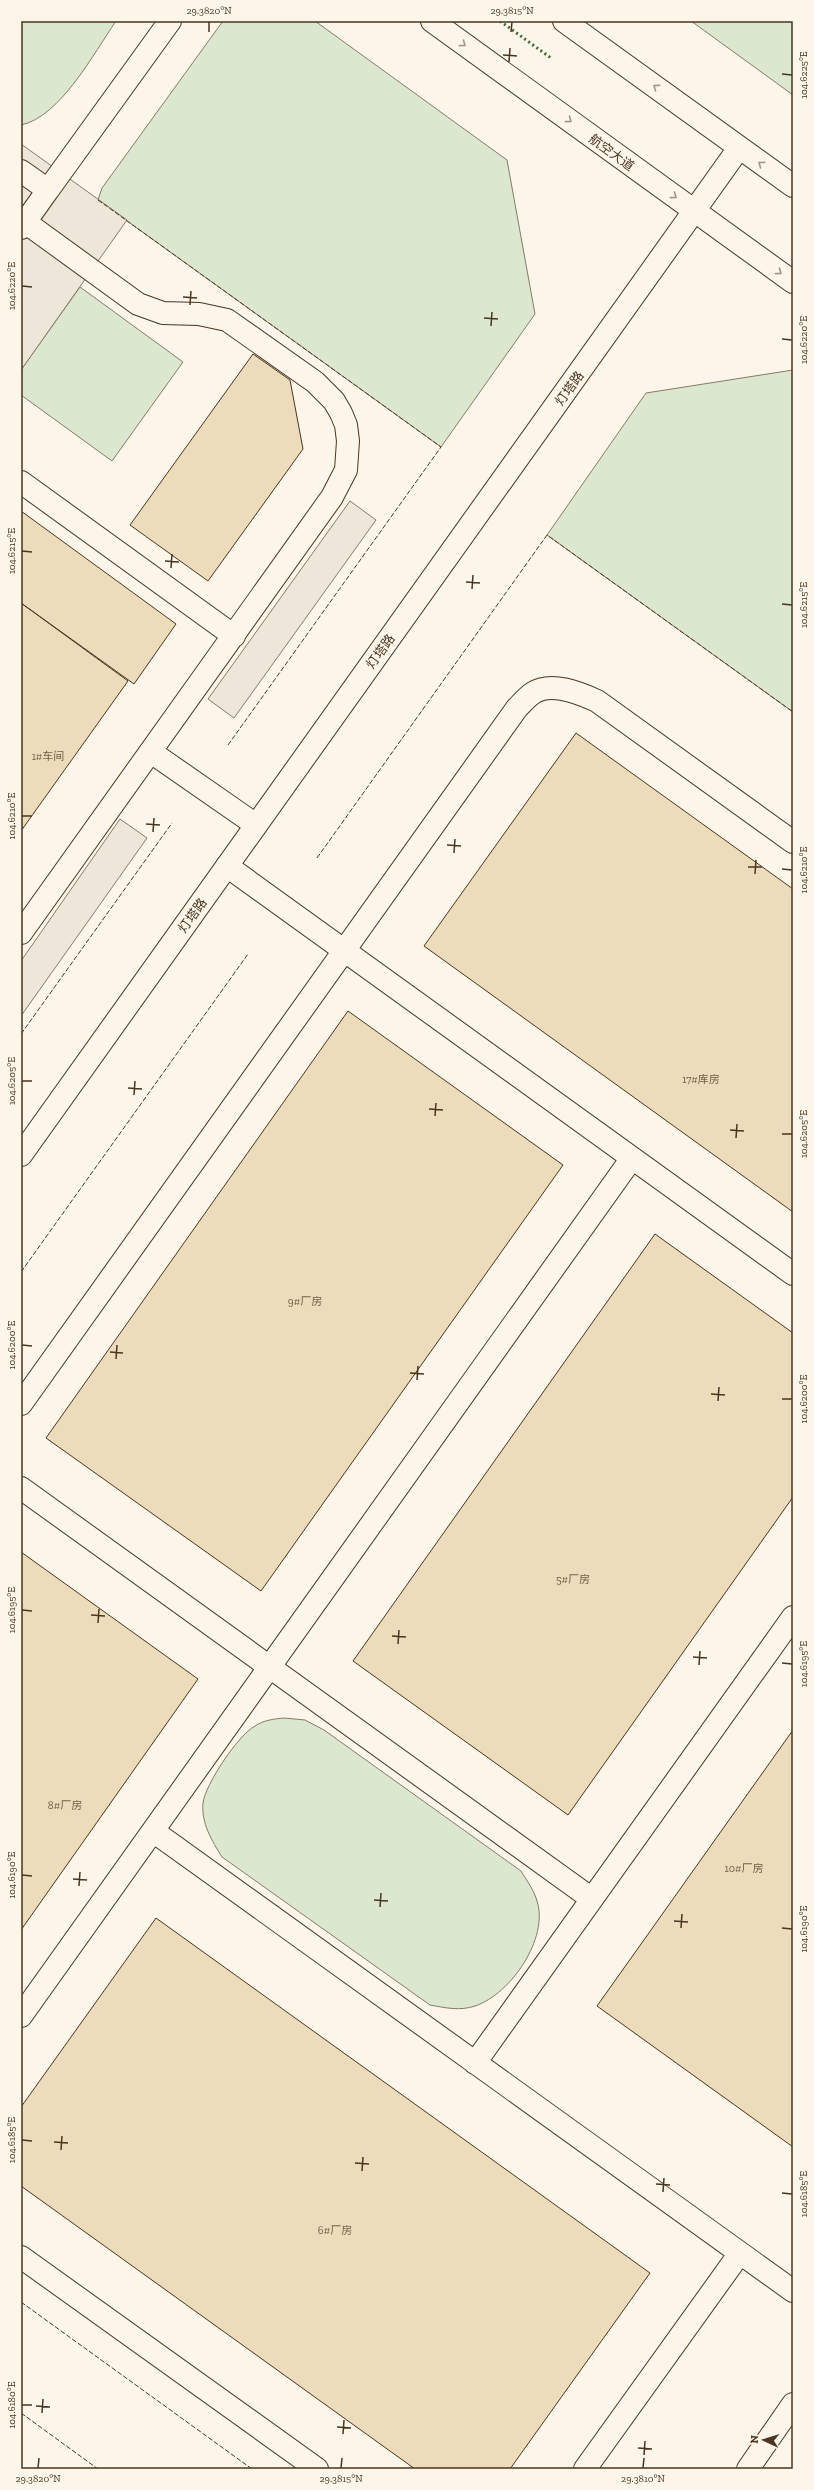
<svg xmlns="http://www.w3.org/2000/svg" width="814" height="2490" font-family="'Zilla Slab','Noto Sans SC',serif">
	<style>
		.green { fill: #dce7d0; stroke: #887966 }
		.parking { fill: #ede7d9; stroke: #887966 }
		.building { fill: #ecdcbc; stroke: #4a3520 }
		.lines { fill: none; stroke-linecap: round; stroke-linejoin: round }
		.minor-casing { stroke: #4a3520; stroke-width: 24 }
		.major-casing { stroke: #4a3520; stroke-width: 24 }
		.minor { stroke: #fbf6e9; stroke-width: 22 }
		.major { stroke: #fbf6e9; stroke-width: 22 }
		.hedge { stroke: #436837; stroke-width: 3; stroke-dasharray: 2 3; stroke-linecap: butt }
		.fence { stroke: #4a3520; stroke-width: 1; stroke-dasharray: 5 2; stroke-linecap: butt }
		.oneway { stroke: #a29684 }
		.ticks { fill: none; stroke: #4a3520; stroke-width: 1.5 }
		.labels { text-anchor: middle; stroke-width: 3; stroke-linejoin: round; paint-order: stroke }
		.number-label { font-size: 11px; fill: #725f47 }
		.street-label { font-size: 13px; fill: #4a3520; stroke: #fbf6e9 }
		.neatline { fill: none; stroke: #4a3520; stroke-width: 1.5 }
		.ticks-label { font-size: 10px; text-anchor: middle; fill: #4a3520 }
	</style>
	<rect width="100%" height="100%" fill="#fbf6e9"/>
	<path class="green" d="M21 21H116C94 53 60 117 21 125Z
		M223 21H315L507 160 535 314 441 447 98 200 102 188Z
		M691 21H793V95Z
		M80 287 183 362 112 461 21 395V370Z
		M793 370V712L547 535 646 393Z
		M284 1718 305 1720 324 1730 521 1871C527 1881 534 1890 537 1901 549 1938 511 1994 475 2006 460 2011 446 2008 430 2005L222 1857C212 1841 201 1823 203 1803 205 1785 238 1735 255 1726 264 1720 274 1719 284 1718Z"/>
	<path class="parking" d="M21 144 127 220 21 370Z
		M350 501 376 520 234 718 208 699Z
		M120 819 147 838 21 1016V961Z"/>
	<path class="building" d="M253 354 290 380 303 449 208 581 130 525Z
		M21 511 176 624 134 684 21 603Z
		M21 603 128 681 21 831Z
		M576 733 793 889V1212L424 946Z
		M348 1011 563 1165 261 1591 46 1438Z
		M655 1234 793 1333V1497L568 1815 353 1661Z
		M21 1552 198 1679 21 1930Z
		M793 1730V2147L597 2006Z
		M156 1918 650 2273 510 2469H415L21 2186V2107Z"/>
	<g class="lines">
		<g class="minor-casing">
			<path id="minor" d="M21 171 48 190 170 21
				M21 228 48 190
				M21 482 234 636
				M151 752 256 825
				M227 866 793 1274
				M21 933 332 497 346 470 348 441 346 425 341 413 334 401 315 382 227 320 199 314 163 313 138 304 25 222
				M21 1404 517 708C522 703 527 697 533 693 551 681 580 693 597 701L793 842
				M21 1488 592 1899
				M153 1831 793 2291
				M21 2016 632 1158
				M475 2063 793 1617
				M21 2257 317 2469
				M585 2469 740 2253
				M748 2469 793 2404"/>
		</g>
		<g class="major-casing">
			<path id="major" d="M432 21 793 282
				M564 21 793 186
				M21 1155 739 148"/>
		</g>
		<use href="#minor" class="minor"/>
		<use href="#major" class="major"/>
		<path class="hedge" d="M500 21 551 58"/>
		<path class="fence" d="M98 200 441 447 228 745
			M317 858 547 535 793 712
			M21 1034 172 823
			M21 1272 248 954
			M21 2302 252 2469
			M21 2413 98 2469"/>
	</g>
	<defs><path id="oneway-chevron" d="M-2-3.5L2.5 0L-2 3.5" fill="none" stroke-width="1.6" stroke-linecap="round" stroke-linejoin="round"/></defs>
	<g class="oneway">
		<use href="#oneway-chevron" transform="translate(463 44) rotate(36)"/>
		<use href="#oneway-chevron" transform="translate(656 87) rotate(-144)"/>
		<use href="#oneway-chevron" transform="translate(569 120) rotate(36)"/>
		<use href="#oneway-chevron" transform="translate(761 164) rotate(-144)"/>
		<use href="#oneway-chevron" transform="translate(674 196) rotate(36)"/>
		<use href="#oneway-chevron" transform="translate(779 272) rotate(36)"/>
	</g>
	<path class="ticks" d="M209 32V22M511 32 512 22M503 55 517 56M509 62 510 48M782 74 792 75M22 286 32 287M183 297 197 298M190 305 191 291M484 318 498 319M491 326 492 312M782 339 792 340M22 551 32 552M165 561 179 562M171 568 172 554M466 582 480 583M472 589 473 575M782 604 792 605M22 816H32M146 824 160 825M153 832 154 818M447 845 461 846M454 853 455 839M748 867H762M782 869 792 870M755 874 756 860M22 1081H32M128 1088 142 1089M134 1095 135 1081M429 1109 443 1110M435 1116 436 1103M730 1130 744 1131M782 1134H792M736 1138 737 1124M22 1345 32 1346M110 1352 123 1353M116 1359 117 1345M410 1373 424 1374M417 1380 418 1366M711 1394 725 1395M782 1399H792M718 1401 719 1387M22 1610 32 1611M91 1615 105 1616M98 1623 99 1609M392 1636 406 1637M398 1644 399 1630M693 1657 707 1658M782 1663 792 1664M699 1665 700 1651M22 1875 32 1876M73 1879 87 1880M79 1886 80 1872M374 1900 388 1901M380 1907 381 1893M674 1921 688 1922M681 1928 682 1914M782 1928 792 1929M22 2140 32 2141M54 2142 68 2143M61 2150 62 2136M355 2163 369 2164M362 2171 363 2157M656 2184 670 2185M663 2192 664 2178M782 2193 792 2194M22 2405H32M36 2406 50 2407M42 2413 43 2399M337 2427 351 2428M343 2434 344 2420M638 2448 652 2449M644 2455 645 2441M38 2468 39 2458M341 2468 342 2458M643 2468 644 2458"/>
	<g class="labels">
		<g class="number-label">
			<text x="48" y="760">1#车间</text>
			<text x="701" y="1083">17#库房</text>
			<text x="305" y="1305">9#厂房</text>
			<text x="573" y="1583">5#厂房</text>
			<text x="65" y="1809">8#厂房</text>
			<text x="744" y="1872">10#厂房</text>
			<text x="335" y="2234">6#厂房</text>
		</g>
		<g class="street-label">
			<text transform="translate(612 152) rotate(36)" y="5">航空大道</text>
			<text transform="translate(569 388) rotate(-54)" y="5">灯塔路</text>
			<text transform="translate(380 651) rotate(-54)" y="5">灯塔路</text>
			<text transform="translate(192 915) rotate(-54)" y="5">灯塔路</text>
		</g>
	</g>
	<rect width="814" height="2490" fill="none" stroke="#fbf6e9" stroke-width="44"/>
	<g transform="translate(764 2440) rotate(274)" stroke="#fbf6e9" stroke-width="3" paint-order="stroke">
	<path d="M0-3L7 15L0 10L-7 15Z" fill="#4a3520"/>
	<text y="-6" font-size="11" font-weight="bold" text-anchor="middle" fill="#4a3520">N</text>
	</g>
	<rect x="22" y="22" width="770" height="2446" class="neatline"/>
	<g class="ticks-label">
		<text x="209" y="14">29.3820°N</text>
		<text x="512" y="14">29.3815°N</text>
		<text transform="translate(803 75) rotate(-90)" y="4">104.6225°E</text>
		<text transform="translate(11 286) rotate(-90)" y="4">104.6220°E</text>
		<text transform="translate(803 340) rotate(-90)" y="4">104.6220°E</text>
		<text transform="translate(11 551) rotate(-90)" y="4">104.6215°E</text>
		<text transform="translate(803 605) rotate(-90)" y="4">104.6215°E</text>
		<text transform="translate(11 816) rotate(-90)" y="4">104.6210°E</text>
		<text transform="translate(803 870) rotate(-90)" y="4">104.6210°E</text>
		<text transform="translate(11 1081) rotate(-90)" y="4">104.6205°E</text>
		<text transform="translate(803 1134) rotate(-90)" y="4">104.6205°E</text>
		<text transform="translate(11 1345) rotate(-90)" y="4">104.6200°E</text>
		<text transform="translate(803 1399) rotate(-90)" y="4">104.6200°E</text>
		<text transform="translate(11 1610) rotate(-90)" y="4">104.6195°E</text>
		<text transform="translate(803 1664) rotate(-90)" y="4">104.6195°E</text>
		<text transform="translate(11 1875) rotate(-90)" y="4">104.6190°E</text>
		<text transform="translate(803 1929) rotate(-90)" y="4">104.6190°E</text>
		<text transform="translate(11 2140) rotate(-90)" y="4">104.6185°E</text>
		<text transform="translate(803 2194) rotate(-90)" y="4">104.6185°E</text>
		<text transform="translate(11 2405) rotate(-90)" y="4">104.6180°E</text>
		<text x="38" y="2482">29.3820°N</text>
		<text x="341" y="2482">29.3815°N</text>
		<text x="643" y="2482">29.3810°N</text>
	</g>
</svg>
